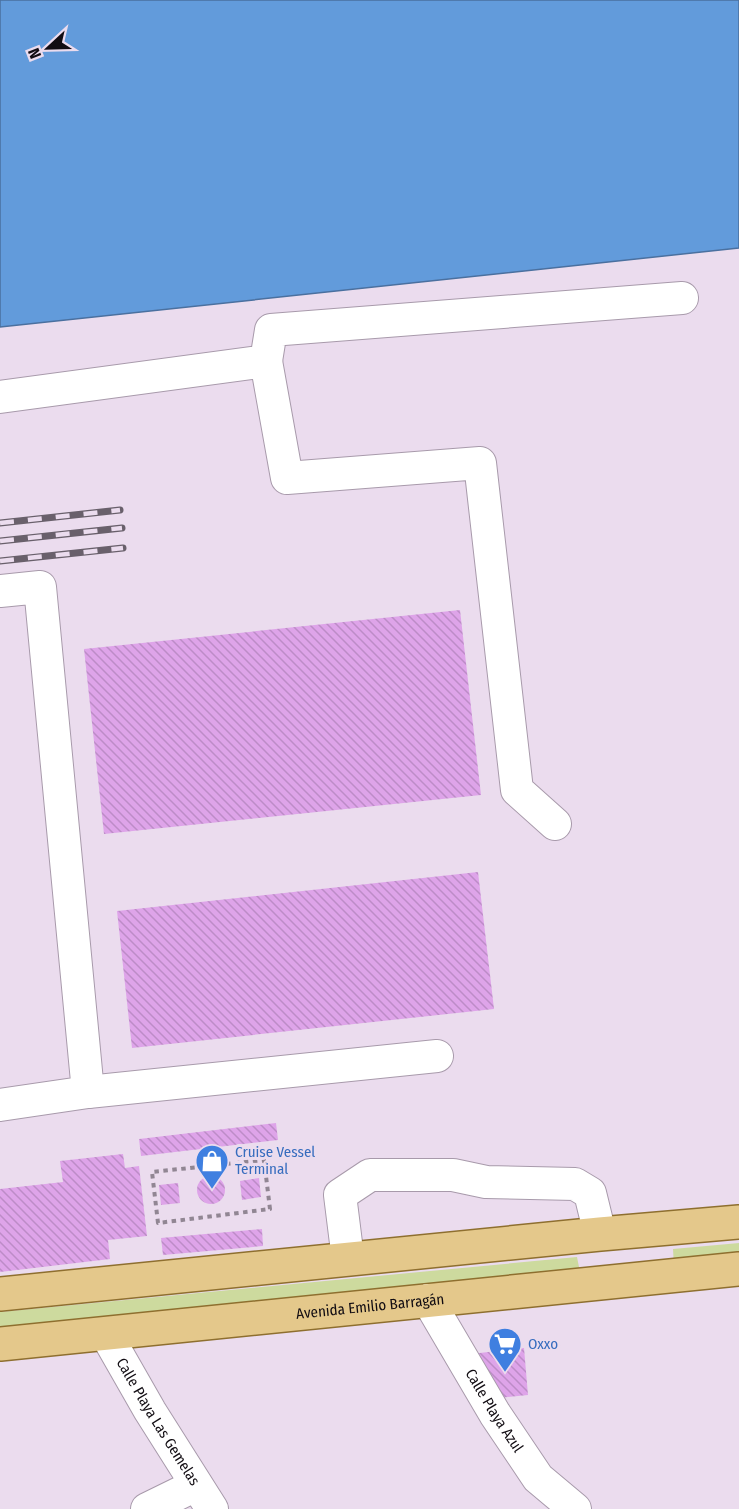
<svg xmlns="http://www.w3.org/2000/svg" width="739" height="1509" font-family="'Fira Sans Condensed',sans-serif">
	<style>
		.green { fill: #cdda9e }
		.water { fill: #629bdb; stroke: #4a709f; stroke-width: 1.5 }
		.building { fill: url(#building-back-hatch) }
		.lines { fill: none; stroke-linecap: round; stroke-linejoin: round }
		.minor-casing { stroke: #a89aab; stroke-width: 34 }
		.major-casing { stroke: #8e6f2f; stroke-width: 36 }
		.path { stroke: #918693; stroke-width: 4; stroke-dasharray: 4.5 4.5; stroke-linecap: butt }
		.minor { stroke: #fff; stroke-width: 32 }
		.major { stroke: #e4c88b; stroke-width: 33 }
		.rail-casing { stroke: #69606b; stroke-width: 7 }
		.rail { stroke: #ebdcee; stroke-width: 4.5; stroke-dasharray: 14; stroke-linecap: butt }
		.labels { text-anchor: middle; stroke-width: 6; stroke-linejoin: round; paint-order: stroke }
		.shop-label { font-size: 15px; fill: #366cbe; stroke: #ebdcee; text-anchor: start }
		.street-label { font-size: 15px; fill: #110c12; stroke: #ebdcee }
	</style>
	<defs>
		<pattern id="building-back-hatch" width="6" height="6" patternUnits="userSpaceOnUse" patternTransform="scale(1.5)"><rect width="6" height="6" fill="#dea4e9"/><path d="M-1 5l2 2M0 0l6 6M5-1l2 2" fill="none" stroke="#bd8cc7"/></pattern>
	</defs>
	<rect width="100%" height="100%" fill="#ebdcee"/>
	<path class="green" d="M739 1243V1260L674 1267 673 1249Z
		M577 1257 580 1272 0 1329V1312Z"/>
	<path class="water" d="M0 0H739V248L0 327Z"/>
	<path class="building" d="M460 610 481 795 104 834 84 649Z
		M478 872 494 1009 132 1048 117 911Z
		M276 1123 278 1140 141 1156 139 1139Z
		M123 1154 125 1168 139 1166 147 1236 108 1240 110 1259 0 1272V1189L63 1182 60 1161Z
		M197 1190a14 14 0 1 1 28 0a14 14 0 1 1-28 0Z
		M259 1178 261 1197 242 1200 240 1181Z
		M178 1183 180 1203 161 1205 159 1185Z
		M262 1229 263 1246 163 1255 161 1238Z
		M524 1348 528 1395 499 1398 471 1354Z"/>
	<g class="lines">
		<g class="minor-casing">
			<g id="minor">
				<path d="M266 361 287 478 480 463 517 790 555 824"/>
				<path d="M0 397 266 361 271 330 682 298"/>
				<path d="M0 591 40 587 88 1092 0 1105"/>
				<path d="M88 1092 437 1056"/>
				<path d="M348 1259 340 1195 370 1175H453L486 1182 575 1184 590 1193 600 1234"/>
				<path id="s1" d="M428 1300 495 1414 538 1478 575 1509"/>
				<path id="s2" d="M106 1334 150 1411 212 1509"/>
				<path d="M147 1509 196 1485"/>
			</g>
		</g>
		<g class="major-casing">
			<g id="major">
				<path d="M0 1294 600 1234 739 1222"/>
				<path id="s3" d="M0 1344 739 1269"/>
			</g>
		</g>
		<path class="path" d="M264 1160 270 1209 158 1223 152 1172Z"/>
		<use href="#minor" class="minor"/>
		<use href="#major" class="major"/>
		<g class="rail-casing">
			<path id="rail" d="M0 523 120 510
				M0 541 122 528
				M0 561 123 548"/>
		</g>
		<use href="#rail" class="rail"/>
	</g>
	<defs>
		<g id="shop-pin" transform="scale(1.725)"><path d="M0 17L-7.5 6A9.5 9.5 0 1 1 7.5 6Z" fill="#3f7fe0" stroke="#ebdcee"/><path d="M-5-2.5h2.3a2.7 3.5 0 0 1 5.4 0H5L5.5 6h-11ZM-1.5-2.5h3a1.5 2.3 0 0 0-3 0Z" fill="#fff"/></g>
		<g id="supermarket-pin" transform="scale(1.725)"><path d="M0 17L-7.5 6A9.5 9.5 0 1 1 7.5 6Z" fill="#3f7fe0" stroke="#ebdcee"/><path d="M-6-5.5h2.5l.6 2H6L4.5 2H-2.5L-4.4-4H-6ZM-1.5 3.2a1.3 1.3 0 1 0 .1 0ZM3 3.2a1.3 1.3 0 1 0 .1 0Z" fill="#fff"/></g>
	</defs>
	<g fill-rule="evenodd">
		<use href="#shop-pin" x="212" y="1161"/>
		<use href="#supermarket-pin" x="505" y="1344"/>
	</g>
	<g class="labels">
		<g class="shop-label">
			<text x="235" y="1157">Cruise Vessel<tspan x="235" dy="17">Terminal</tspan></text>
			<text x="528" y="1349">Oxxo</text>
		</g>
		<g class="street-label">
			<text dy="5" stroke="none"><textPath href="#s3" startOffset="372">Avenida Emilio Barragán</textPath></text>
			<text dy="5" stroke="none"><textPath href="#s1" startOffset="129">Calle Playa Azul</textPath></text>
			<text dy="5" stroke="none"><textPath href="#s2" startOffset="102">Calle Playa Las Gemelas</textPath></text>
		</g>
	</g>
	<g transform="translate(48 48) rotate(248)" stroke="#ebdcee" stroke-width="4.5" paint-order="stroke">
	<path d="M0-4.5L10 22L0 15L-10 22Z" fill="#110c12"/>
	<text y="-9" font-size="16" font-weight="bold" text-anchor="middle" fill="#110c12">N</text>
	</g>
</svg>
